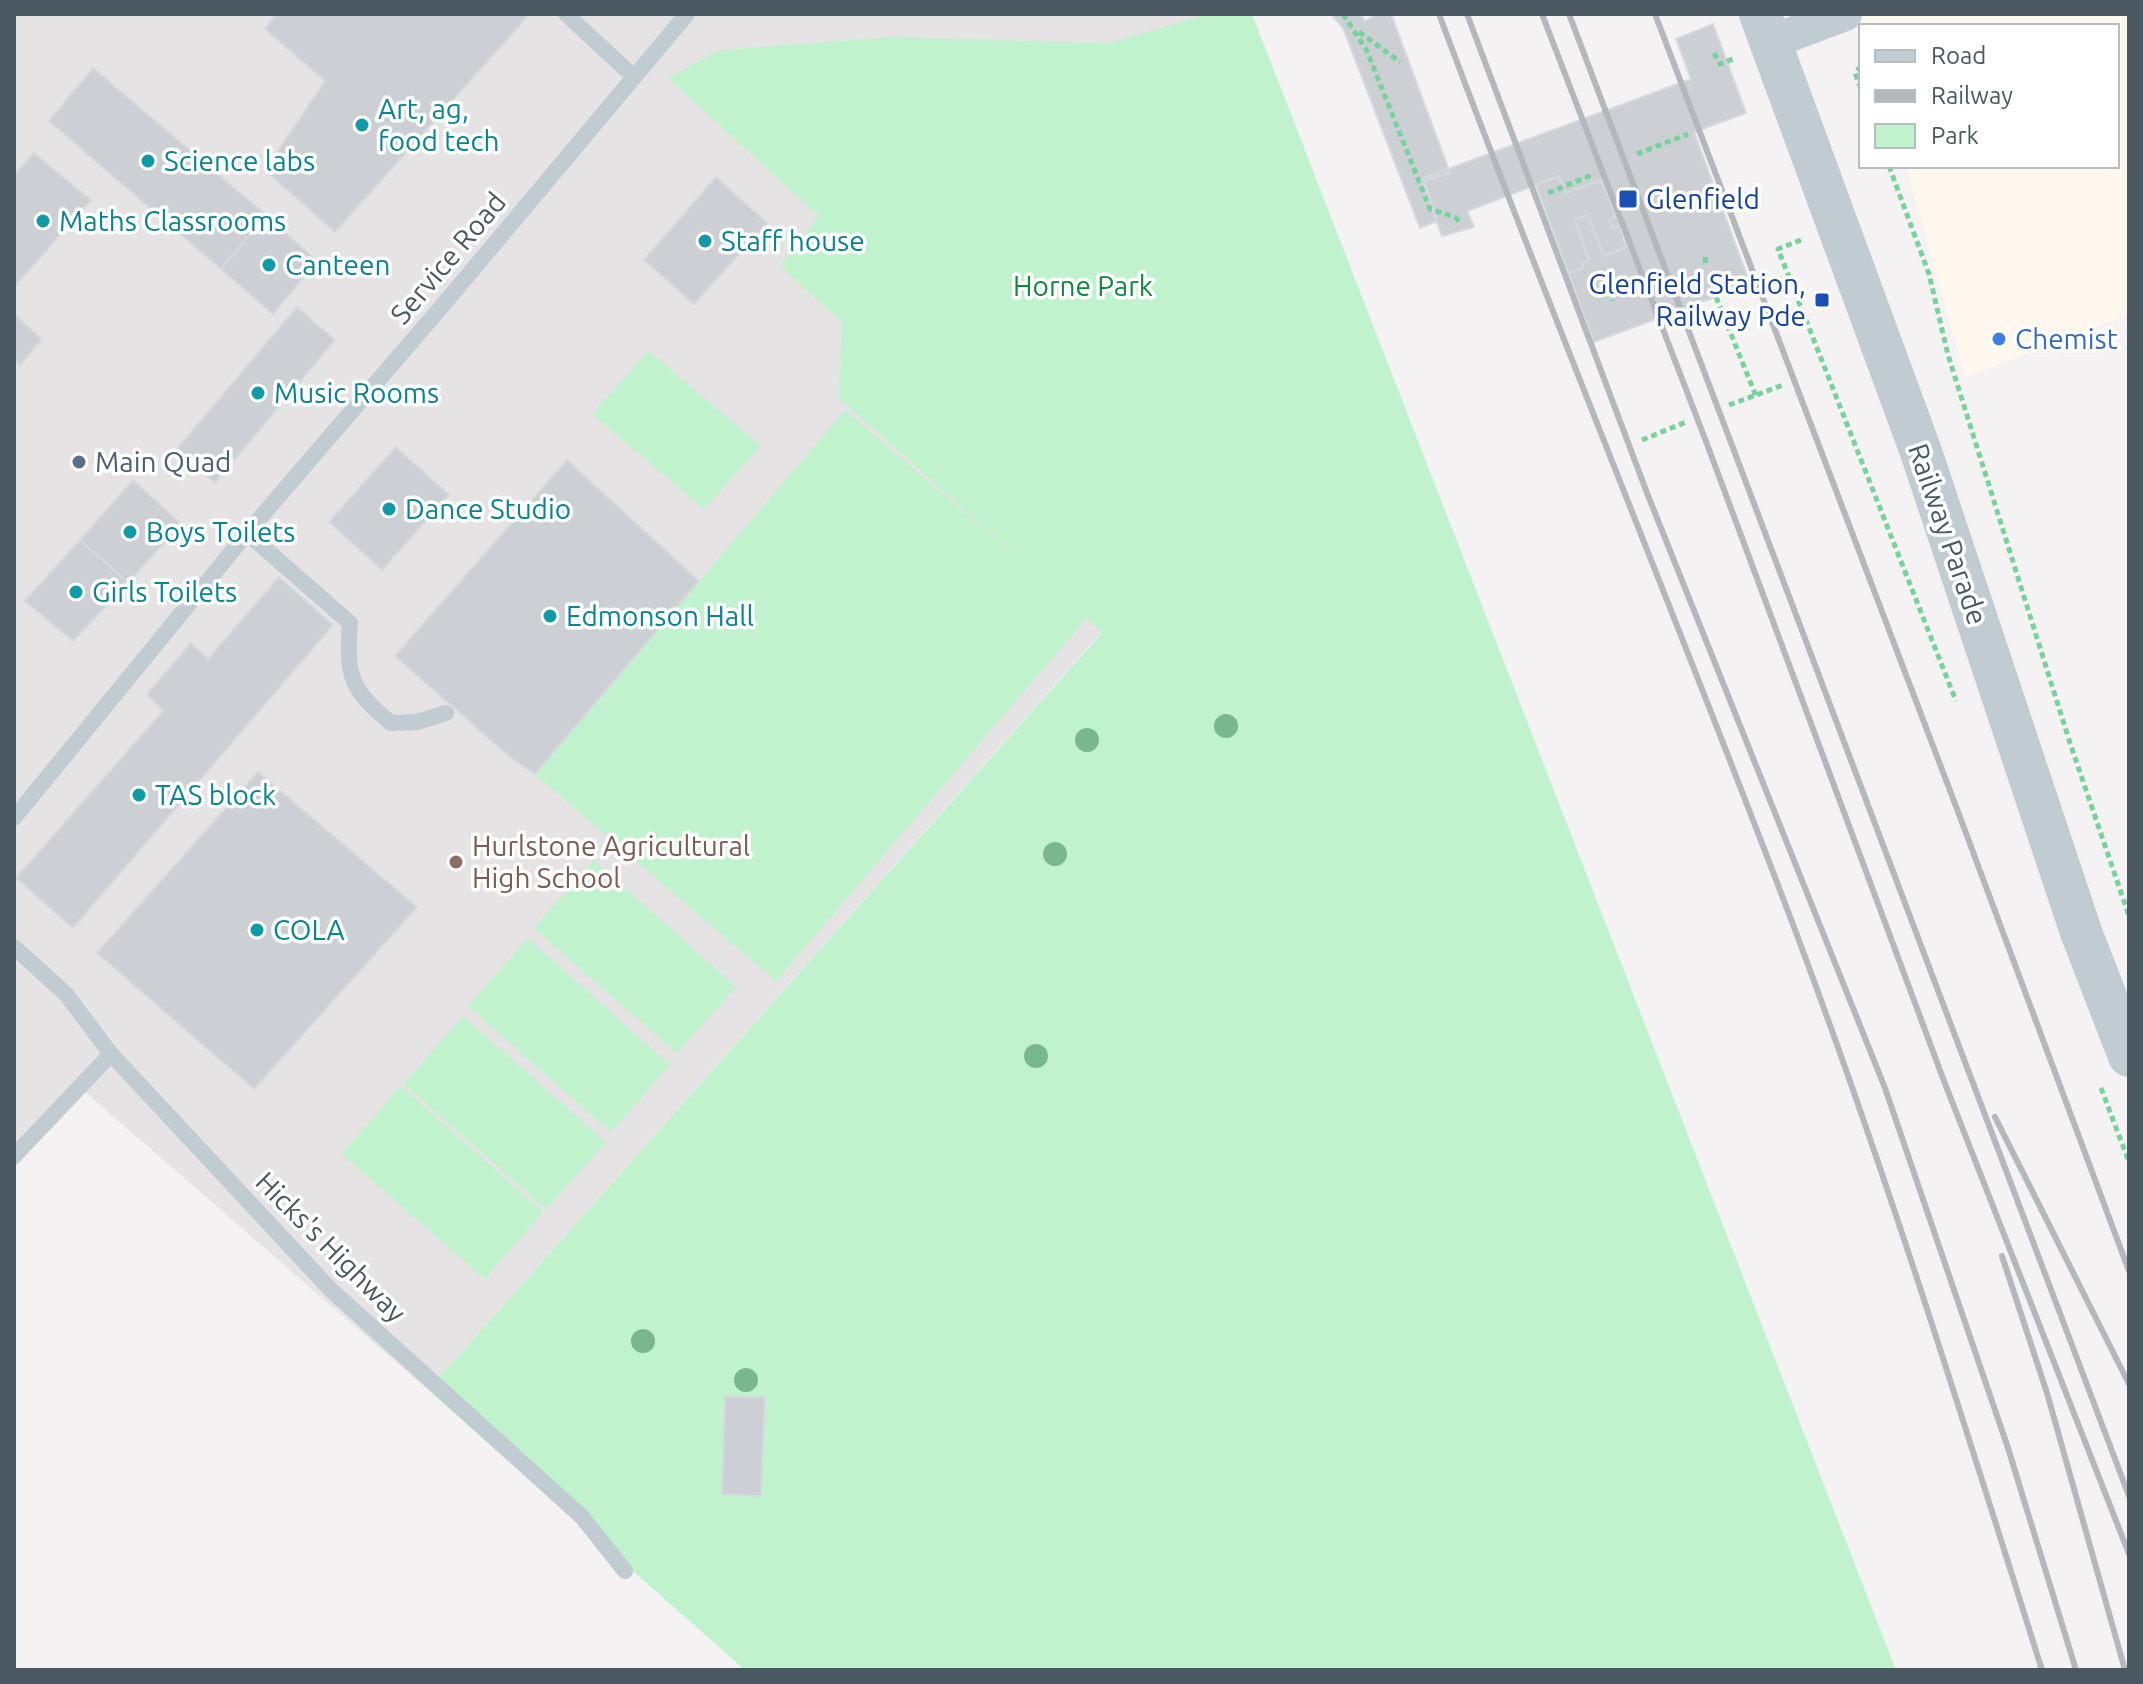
<svg xmlns="http://www.w3.org/2000/svg" width="2143" height="1684" font-family="Ubuntu,sans-serif">
	<style>
		.commercial { fill: #fdf7ed }
		.education { fill: #e5e3e4 }
		.green { fill: #c1f2ce }
		.building { fill: #ccd0d4; stroke: #d6d9dd; stroke-width: 2 }
		.lines { fill: none; stroke-linecap: round; stroke-linejoin: round }
		.path { stroke: #77d29b; stroke-width: 5; stroke-dasharray: 6 4; stroke-linecap: butt }
		.service { stroke: #c0cbd2; stroke-width: 16 }
		.minor { stroke: #c0cbd2; stroke-width: 34 }
		.tertiary { stroke: #c0cbd2; stroke-width: 42 }
		.rail { stroke: #b4b8bc; stroke-width: 6 }
		.tree { fill: #79b791 }
		.culture-dot { fill: #0f9aa8; stroke: #fff; stroke-width: 3 }
		.transit-dot { fill: #1a4fb4; stroke: #fff; stroke-width: 3 }
		.shop-dot { fill: #3f7fe0; stroke: #fff; stroke-width: 3 }
		.service-dot { fill: #5c6f8a; stroke: #fff; stroke-width: 3 }
		.education-dot { fill: #8d6e63; stroke: #fff; stroke-width: 3 }
		.labels { text-anchor: middle; stroke-width: 7; stroke-linejoin: round; paint-order: stroke }
		.culture-label { font-size: 28px; fill: #0d838f; stroke: #fff; text-anchor: start }
		.transit-label { font-size: 28px; fill: #164399; stroke: #fff; text-anchor: start }
		.street-label { font-size: 28px; fill: #495861; stroke: #fff }
		.park-label { font-size: 28px; fill: #148741; stroke: #fff }
		.shop-label { font-size: 28px; fill: #366cbe; stroke: #fff; text-anchor: start }
		.service-label { font-size: 28px; fill: #4e5e75; stroke: #fff; text-anchor: start }
		.education-label { font-size: 28px; fill: #785e54; stroke: #fff; text-anchor: start }
	</style>
	<rect width="100%" height="100%" fill="#f4f2f2"/>
	<path class="commercial" d="M1856 14H2129V315L1965 377 1906 166H2117V26H1861V29Z"/>
	<path class="education" d="M14 14H1252L1373 327 428 1390 85 1092 14 1168Z"/>
	<path class="green" d="M1252 14 1896 1670H745L428 1390 1102 633 1087 618 776 981 535 774 845 410 1028 566 839 398 842 322 780 266 819 216 668 78 720 50 893 37 1109 43 1206 15Z
		M649 351 761 446 704 509 592 414Z
		M594 860 736 987 677 1053 534 928Z
		M528 938 670 1065 611 1132 468 1006Z
		M463 1016 606 1142 546 1209 404 1084Z
		M401 1086 543 1212 485 1279 342 1154Z"/>
	<path class="building" d="M276 14H523L527 17 335 232 265 170 325 81 265 29Z
		M1331 14H1360L1365 21 1379 14H1391L1450 173 1424 181 1437 221 1420 228 1343 28Z
		M1713 24 1746 113 1694 132 1750 284 1594 342 1536 185 1467 211 1474 227 1442 236 1421 179 1691 79 1676 39Z
		M93 68 266 215 221 269 49 121Z
		M34 153 91 200 14 287V175Z
		M1559 176 1566 193 1601 180 1616 217 1609 219 1612 228 1619 225 1627 247 1604 256 1588 215 1575 220 1589 260 1582 263 1583 268 1569 274 1536 185Z
		M716 177 767 223 694 304 644 260Z
		M266 215 317 261 273 314 221 269Z
		M297 307 335 340 215 483 176 450Z
		M14 314 42 339 20 365 14 359Z
		M396 447 449 495 382 570 329 522Z
		M567 460 699 581 535 774 510 757 395 656Z
		M133 480 181 524 128 583 80 540Z
		M80 540 128 583 73 641 25 601Z
		M279 577 333 625 73 928 16 878 163 711 147 694 191 643 208 659Z
		M258 772 417 907 254 1089 97 953Z
		M725 1396 765 1397 761 1496 722 1494Z"/>
	<g class="lines">
		<path class="path" d="M1343 14 1367 51 1430 209 1455 217 1461 223
			M1359 32 1400 62
			M1714 53 1720 64 1733 59
			M1861 66 1855 73 1861 89
			M1637 154 1688 134
			M1889 166 1929 274 1948 355 2070 743 2129 916
			M1548 193 1592 175
			M1801 240 1778 249 1956 701
			M1705 257 1706 266
			M1612 290 1613 301
			M1716 297 1756 396
			M1729 405 1783 385
			M1642 440 1686 422
			M2101 1088 2129 1162"/>
		<path class="service" d="M566 14 634 77
			M446 713 417 722 391 723C350 690 346 675 350 623L247 533 443 305 687 14
			M14 818 247 533
			M14 947 66 994 111 1054 331 1290 582 1517 625 1571
			M14 1156 111 1054"/>
		<path class="minor" d="M1771 42 1845 14"/>
		<path class="tertiary" d="M1760 14 1921 452 2081 932 2129 1056"/>
		<path class="rail" d="M1439 14C1551 316 1675 613 1789 914 1883 1162 1962 1416 2042 1670
			M1467 14 1647 493 1885 1088 2008 1448 2076 1670
			M1542 14 1707 444 1944 1081 2129 1554
			M1569 14 2129 1496
			M1655 14 1957 809 2129 1271
			M1995 1117 2129 1384
			M2002 1256 2047 1393 2125 1670"/>
	</g>
	<g class="tree">
		<circle cx="1226" cy="726" r="12"/>
		<circle cx="1087" cy="740" r="12"/>
		<circle cx="1055" cy="854" r="12"/>
		<circle cx="1036" cy="1056" r="12"/>
		<circle cx="643" cy="1341" r="12"/>
		<circle cx="746" cy="1380" r="12"/>
	</g>
	<g class="culture-dot">
		<circle cx="362" cy="125" r="8"/>
		<circle cx="148" cy="161" r="8"/>
		<circle cx="43" cy="221" r="8"/>
		<circle cx="705" cy="241" r="8"/>
		<circle cx="269" cy="265" r="8"/>
		<circle cx="258" cy="393" r="8"/>
		<circle cx="389" cy="509" r="8"/>
		<circle cx="130" cy="532" r="8"/>
		<circle cx="76" cy="592" r="8"/>
		<circle cx="550" cy="616" r="8"/>
		<circle cx="139" cy="795" r="8"/>
		<circle cx="257" cy="930" r="8"/>
	</g>
	<g class="transit-dot">
		<rect x="1618" y="189" width="20" height="20" rx="4"/>
		<rect x="1814" y="292" width="16" height="16" rx="4"/>
	</g>
	<circle class="shop-dot" cx="1999" cy="339" r="8"/>
	<circle class="service-dot" cx="79" cy="462" r="8"/>
	<circle class="education-dot" cx="456" cy="862" r="8"/>
	<g class="labels">
		<g class="culture-label">
			<text x="378" y="119">Art, ag,<tspan x="378" dy="32">food tech</tspan></text>
			<text x="164" y="171">Science labs</text>
			<text x="59" y="231">Maths Classrooms</text>
			<text x="721" y="251">Staff house</text>
			<text x="285" y="275">Canteen</text>
			<text x="274" y="403">Music Rooms</text>
			<text x="405" y="519">Dance Studio</text>
			<text x="146" y="542">Boys Toilets</text>
			<text x="92" y="602">Girls Toilets</text>
			<text x="566" y="626">Edmonson Hall</text>
			<text x="155" y="805">TAS block</text>
			<text x="273" y="940">COLA</text>
		</g>
		<g class="transit-label">
			<text x="1646" y="209">Glenfield</text>
			<text x="1806" y="294" text-anchor="end">Glenfield Station,<tspan x="1806" dy="32">Railway Pde</tspan></text>
		</g>
		<g class="street-label">
			<text transform="translate(448 258) rotate(-50)" y="10">Service Road</text>
			<text transform="translate(1948 534) rotate(71)" y="10">Railway Parade</text>
			<text transform="translate(331 1247) rotate(45)" y="10">Hicks's Highway</text>
		</g>
		<g class="park-label">
			<text x="1083" y="296">Horne Park</text>
		</g>
		<g class="shop-label">
			<text x="2015" y="349">Chemist</text>
		</g>
		<g class="service-label">
			<text x="95" y="472">Main Quad</text>
		</g>
		<g class="education-label">
			<text x="472" y="856">Hurlstone Agricultural<tspan x="472" dy="32">High School</tspan></text>
		</g>
	</g>
	<rect width="2143" height="1684" fill="none" stroke="#495861" stroke-width="32"/>
	<rect x="1859" y="24" width="260" height="144" fill="#ffffff" stroke="#b6bcc0" stroke-width="2"/>
	<rect x="1875" y="50" width="40" height="12" fill="#c0cbd2" stroke="#b6bcc0" stroke-width="2"/>
	<text x="1931" y="64" font-size="24" fill="#495861">Road</text>
	<rect x="1875" y="90" width="40" height="12" fill="#b4b8bc" stroke="#b6bcc0" stroke-width="2"/>
	<text x="1931" y="104" font-size="24" fill="#495861">Railway</text>
	<rect x="1875" y="124" width="40" height="24" fill="#c1f2ce" stroke="#b6bcc0" stroke-width="2"/>
	<text x="1931" y="144" font-size="24" fill="#495861">Park</text>
</svg>
